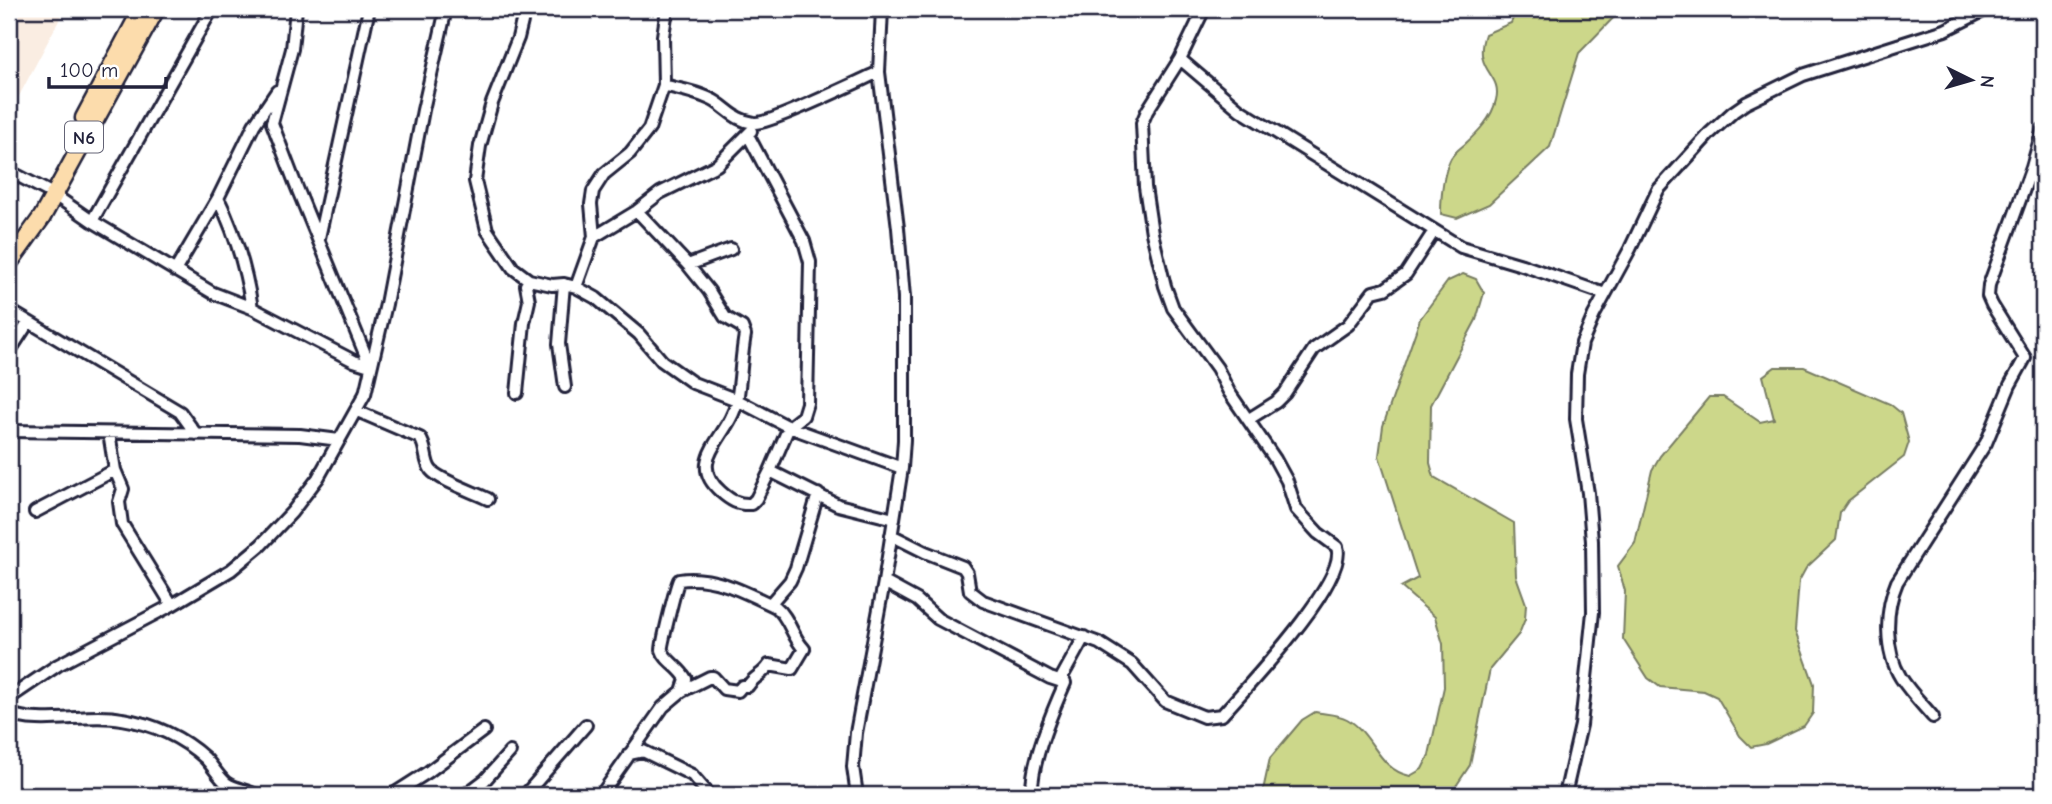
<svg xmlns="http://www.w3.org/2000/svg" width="2052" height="804" font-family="'Comic Neue',sans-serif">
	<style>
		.built { fill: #faede2 }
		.green { fill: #ccd78a; stroke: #777c62; stroke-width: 2 }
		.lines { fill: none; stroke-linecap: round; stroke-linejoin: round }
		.minor-casing { stroke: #22223b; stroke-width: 16 }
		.highway-casing { stroke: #22223b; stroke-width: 21 }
		.minor { stroke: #fff; stroke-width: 10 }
		.highway { stroke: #fcdcac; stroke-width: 16 }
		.labels { text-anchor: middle; stroke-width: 6; stroke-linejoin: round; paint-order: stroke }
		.shield { fill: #fff; stroke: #646476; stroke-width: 2 }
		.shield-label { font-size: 19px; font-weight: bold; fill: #22223b }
	</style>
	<rect width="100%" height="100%" fill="#fff"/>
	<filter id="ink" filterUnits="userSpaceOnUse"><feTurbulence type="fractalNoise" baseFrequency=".0143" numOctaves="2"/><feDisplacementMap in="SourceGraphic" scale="14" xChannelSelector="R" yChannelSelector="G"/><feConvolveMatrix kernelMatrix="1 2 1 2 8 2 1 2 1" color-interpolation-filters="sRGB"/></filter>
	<g filter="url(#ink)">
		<path class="built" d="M9 9H65L9 115Z"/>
		<path class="green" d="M1517 9H1622L1579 53 1550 147 1489 204 1457 218 1441 214C1441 197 1443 175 1450 160 1452 154 1460 148 1465 144 1478 132 1492 118 1496 100 1503 73 1472 72 1485 34L1511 23Z
			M1463 274 1476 279 1484 293 1476 320 1431 405 1430 463 1434 477 1514 523 1516 576 1526 604 1525 619 1519 634 1490 669 1470 765 1450 795H1262L1270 758 1302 720 1315 712C1325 714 1338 714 1347 719 1374 734 1377 769 1410 776L1422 769 1429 755 1444 687 1443 644 1435 617 1401 587 1418 578 1379 456 1383 426 1420 319 1448 281Z
			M1775 367H1804L1890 404 1901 413 1909 442 1904 457 1848 501 1840 513 1836 540 1806 568 1799 581 1795 631 1814 684 1813 713 1804 726 1766 744 1751 747 1740 736 1717 697 1704 691 1660 687 1648 678 1623 639 1625 591 1618 566 1635 543 1652 470 1660 456 1709 397H1723L1760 422 1774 419 1763 376Z"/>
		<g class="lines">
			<g class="minor-casing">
				<path id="minor" d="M296 9 292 49 272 123 295 183 370 366
					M525 9 518 38 492 103 480 146 475 181 487 230 513 268 529 280 552 285 564 284 576 287 596 298 639 334 662 361 693 383 737 400 789 427 902 468
					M1180 59 1240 110 1461 247 1522 265 1605 294
					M664 85C681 90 702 93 716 102 730 111 735 120 754 123 768 125 859 81 879 72
					M748 135 804 241 810 262 807 403 803 416 789 427 770 471 838 505 894 519
					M9 171 53 194 92 221 213 293 252 308 354 361 370 366
					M218 198C235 232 246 270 252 308
					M637 211 688 265 731 249
					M92 221 212 9
					M594 237 637 211 660 193 717 165 751 131
					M319 238 369 9
					M688 265 709 291 725 317 742 327 745 335C741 356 741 379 737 401 730 437 684 460 721 492 730 500 738 505 751 504L756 499 770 471
					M175 271 218 198 254 125 277 91
					M564 284 559 344 565 387
					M576 287 594 237 591 204 593 191 604 174 630 153 649 129 664 85 663 36 667 9
					M9 310 180 412 196 434
					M9 352 28 323
					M517 393 524 323 529 301 526 285 529 280
					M357 411 420 438C427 447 424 461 431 470 439 480 474 492 488 499
					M1249 419 1276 402 1285 393 1314 349 1348 325 1373 292 1385 289 1406 274 1434 231
					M9 431 300 435 339 440
					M109 433 115 470 123 489 119 502 122 524 172 605
					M35 512 115 470
					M891 535 925 552 963 567 967 573 970 591 983 601 1099 643 1132 664 1165 701 1204 717 1222 715C1245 689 1349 580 1337 547L1318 533 1296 509 1287 481 1275 459 1229 392 1217 368 1173 308 1165 286 1152 233 1145 187 1142 123 1147 111 1180 59 1204 9
					M884 582 917 600 938 619 1050 678 1065 683C1052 712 1030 765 1032 795
					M770 604 790 581 796 568 818 494
					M1065 683 1062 677 1084 637
					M9 698 58 665 172 605 231 570 261 545 292 512 318 478 365 394 386 304 423 110 446 9
					M9 713C37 727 89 712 122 719 153 724 182 737 205 758 212 765 218 776 226 783 234 789 247 790 256 795
					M1933 717C1923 705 1910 692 1901 678 1884 651 1885 610 1897 582L1986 443 2010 385 2025 358 1992 305 1988 296 1989 285 2032 167 2043 129
					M629 754 643 751 692 775 705 790 702 795
					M392 795 428 772 484 730
					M465 795 485 780 510 752
					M525 795 586 725
					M601 795 663 707 682 691 710 677H713L724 689 738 691 742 686H748C754 676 763 675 769 665L792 669 804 649C792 637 789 617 776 607 747 593 712 574 679 580 676 585 661 646 662 650 665 661 680 667 686 679L682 691
					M857 795 853 767 856 733 884 582 902 468 904 440V297L898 228 879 72 882 9
					M1565 795 1581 725 1593 612 1592 541 1588 493 1576 419 1577 374 1582 343 1594 315 1630 249 1658 190 1710 133 1733 112 1746 103 1803 75 1945 30 1987 9"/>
			</g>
			<g class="highway-casing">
				<path id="highway" d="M84 118 142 9
					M9 263 42 217 156 9"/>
			</g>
			<use href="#minor" class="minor"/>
			<use href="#highway" class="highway"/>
		</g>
	</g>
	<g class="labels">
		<rect class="shield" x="65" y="121.5" width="38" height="31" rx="5"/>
		<g class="shield-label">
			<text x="84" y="144">N6</text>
		</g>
	</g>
	<rect width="2052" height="804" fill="none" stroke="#fff" stroke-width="35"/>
	<rect x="18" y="18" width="2017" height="769" fill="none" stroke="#22223b" stroke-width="2.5" filter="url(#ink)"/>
	<g transform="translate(1971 80) rotate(95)" stroke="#ffffff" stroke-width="5" paint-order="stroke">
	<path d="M0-5L12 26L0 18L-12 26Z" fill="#22223b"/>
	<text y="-10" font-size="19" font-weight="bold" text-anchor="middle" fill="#22223b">N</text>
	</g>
	<path d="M49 77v10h117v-10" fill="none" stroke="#22223b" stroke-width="3.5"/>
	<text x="60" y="77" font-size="21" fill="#22223b" stroke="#ffffff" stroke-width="5" paint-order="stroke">100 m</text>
</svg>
